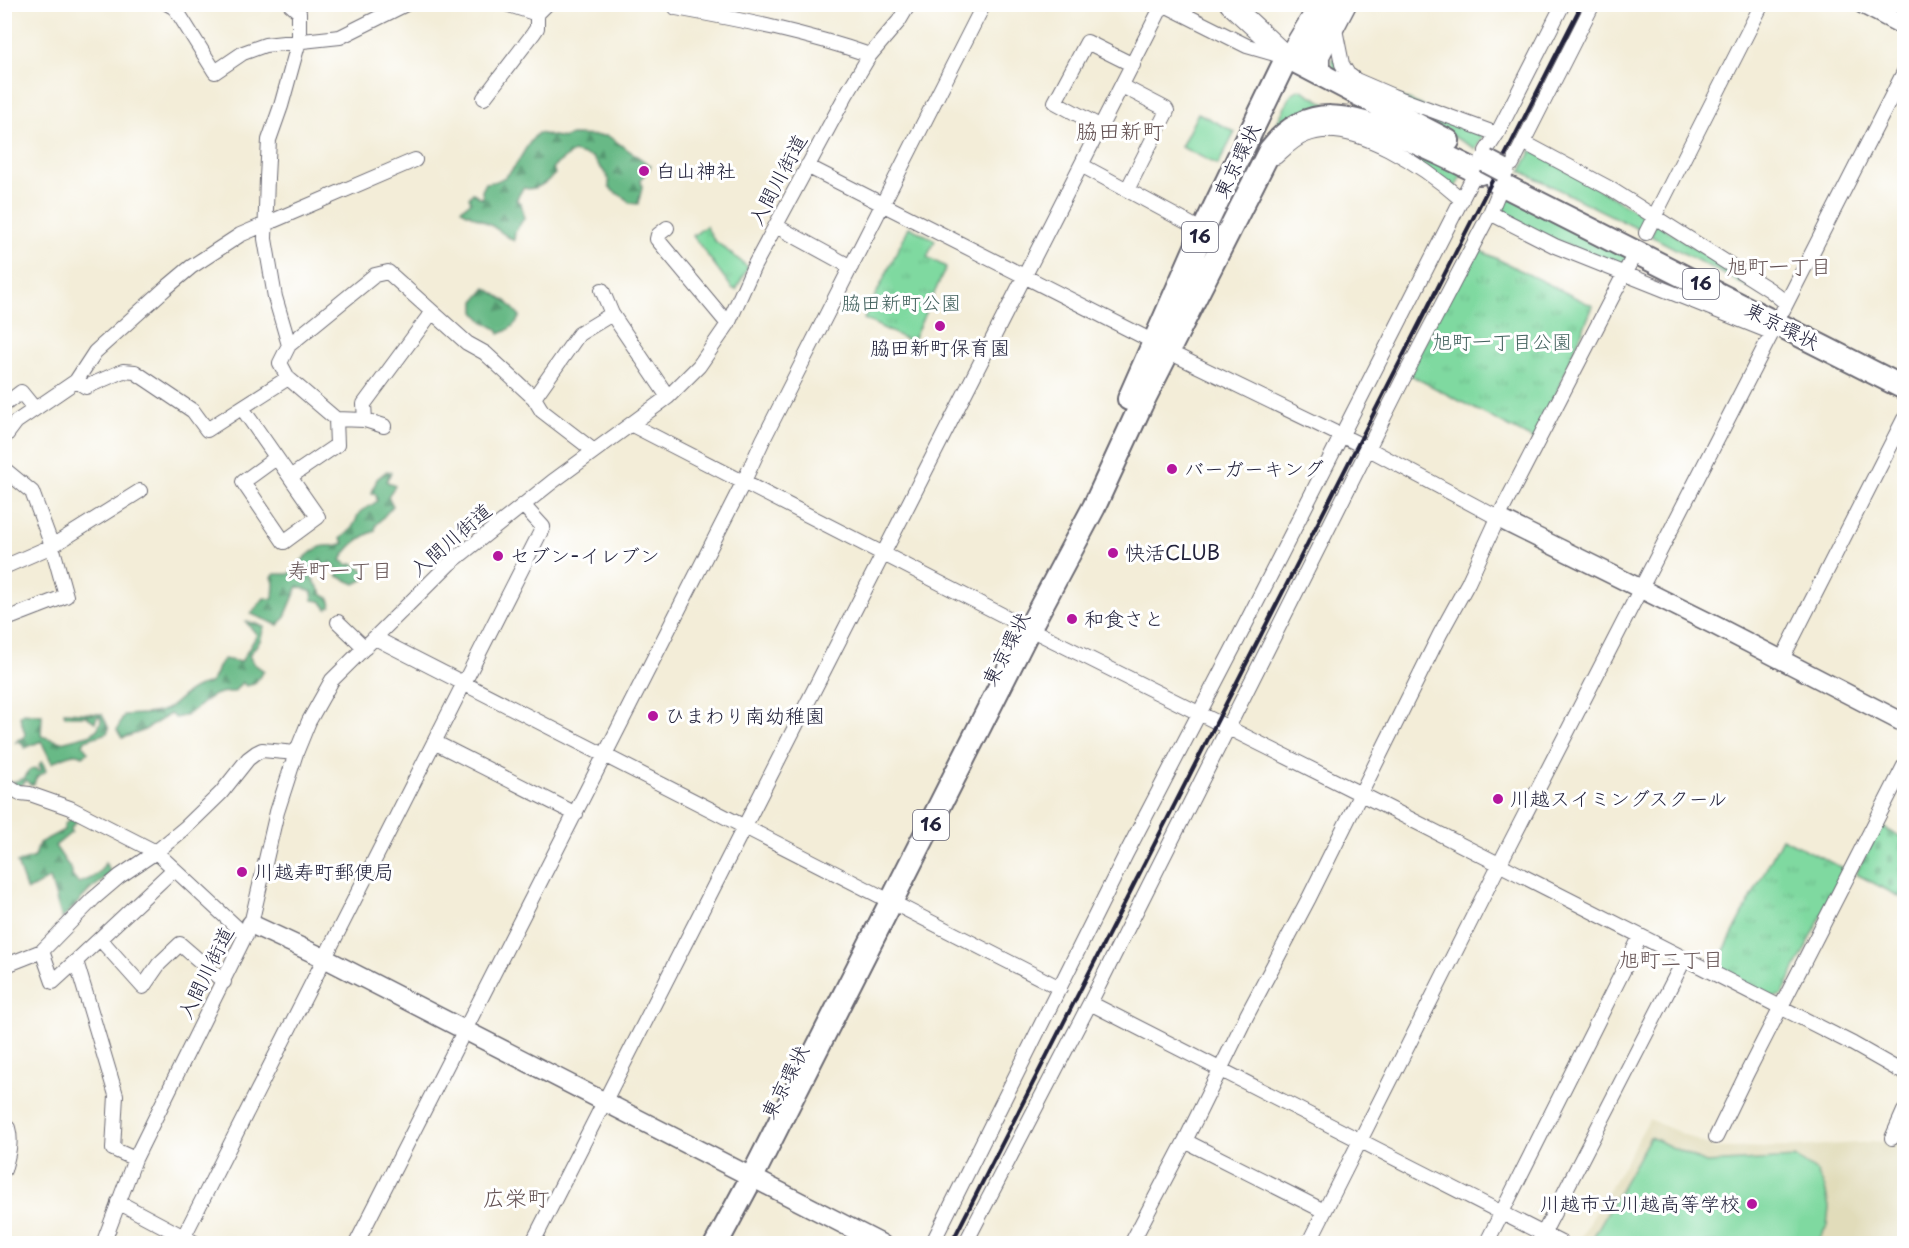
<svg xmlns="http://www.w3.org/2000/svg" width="1909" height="1248" font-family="'Playpen Sans','Klee One',sans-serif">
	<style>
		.built { fill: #e1dcba }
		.grass { fill: #7fd9a0; stroke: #507e6e; stroke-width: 1.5 }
		.forest { fill: url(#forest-firs); stroke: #446e60; stroke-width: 1.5 }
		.cemetery { fill: url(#cemetery-stones); stroke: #507e6e; stroke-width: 1.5 }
		.park { fill: url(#park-tufts); stroke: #507e6e; stroke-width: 1.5 }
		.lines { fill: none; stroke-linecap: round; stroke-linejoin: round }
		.minor-casing { stroke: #6b6972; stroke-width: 16 }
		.tertiary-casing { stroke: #6b6972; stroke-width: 21 }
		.secondary-casing { stroke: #6b6972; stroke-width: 22 }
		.trunk-casing { stroke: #6b6972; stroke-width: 26 }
		.minor { stroke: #fff; stroke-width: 14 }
		.tertiary { stroke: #fff; stroke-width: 18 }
		.secondary { stroke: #fff; stroke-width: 20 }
		.trunk { stroke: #fff; stroke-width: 22 }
		.rail { stroke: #22223b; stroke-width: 4 }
		.trunk-bridge-casing { stroke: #6b6972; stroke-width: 26; stroke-linecap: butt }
		.trunk-bridge { stroke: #fff; stroke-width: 22 }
		.poi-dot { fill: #b5179e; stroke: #fff; stroke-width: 2 }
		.labels { text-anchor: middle; stroke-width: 6; stroke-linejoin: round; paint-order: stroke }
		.shield { fill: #fff; stroke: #646476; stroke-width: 1.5 }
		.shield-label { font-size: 18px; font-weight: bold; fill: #22223b }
		.street-label { font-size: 20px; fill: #22223b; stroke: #fff }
		.poi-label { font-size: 20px; fill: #22223b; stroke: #fff; text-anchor: start }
		.park-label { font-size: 20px; fill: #43625e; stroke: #fff }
		.neighbourhood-label { font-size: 21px; fill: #635152; stroke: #fff }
		.quarter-label { font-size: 22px; fill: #635152; stroke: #fff }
	</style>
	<defs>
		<pattern id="forest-firs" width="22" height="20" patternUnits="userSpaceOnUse" patternTransform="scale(1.5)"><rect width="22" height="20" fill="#67b986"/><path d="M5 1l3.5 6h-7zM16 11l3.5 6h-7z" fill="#54966f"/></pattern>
		<pattern id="cemetery-stones" width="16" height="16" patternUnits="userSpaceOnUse" patternTransform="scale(1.5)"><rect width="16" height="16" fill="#7fd9a0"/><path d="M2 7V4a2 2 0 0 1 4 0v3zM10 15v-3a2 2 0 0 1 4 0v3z" fill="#6dba8b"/></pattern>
		<pattern id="park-tufts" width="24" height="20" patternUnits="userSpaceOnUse" patternTransform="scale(1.5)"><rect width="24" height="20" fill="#7fd9a0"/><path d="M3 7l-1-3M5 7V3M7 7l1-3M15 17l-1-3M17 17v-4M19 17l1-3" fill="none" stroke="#6dba8b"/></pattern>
	</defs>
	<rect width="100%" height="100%" fill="#fff"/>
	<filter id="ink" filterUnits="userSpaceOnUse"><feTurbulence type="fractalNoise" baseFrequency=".0167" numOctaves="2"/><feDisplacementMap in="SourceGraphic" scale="12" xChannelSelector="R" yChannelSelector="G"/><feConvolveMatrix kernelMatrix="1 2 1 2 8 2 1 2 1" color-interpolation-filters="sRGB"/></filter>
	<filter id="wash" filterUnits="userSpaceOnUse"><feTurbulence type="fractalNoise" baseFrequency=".008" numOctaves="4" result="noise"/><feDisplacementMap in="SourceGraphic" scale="24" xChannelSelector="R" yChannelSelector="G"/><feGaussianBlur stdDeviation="1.35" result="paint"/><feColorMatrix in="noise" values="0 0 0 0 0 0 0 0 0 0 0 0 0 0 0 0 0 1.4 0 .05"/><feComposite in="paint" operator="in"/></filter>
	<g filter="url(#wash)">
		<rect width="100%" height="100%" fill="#f3edd8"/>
		<path class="built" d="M1649 1119 1715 1148 1795 1147 1904 1140V1243L1577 1244 1621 1169Z"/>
		<path class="grass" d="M1335 58 1341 73 1485 131 1476 149 1333 71 1332 59Z
			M1300 89 1328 105 1329 107 1272 133 1292 93Z
			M1198 113 1235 132 1218 165 1181 147Z
			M1340 122 1463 172 1455 188 1371 135Z
			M1532 150 1648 218 1642 231 1521 171Z
			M1510 195 1630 256 1620 270 1500 214Z
			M1656 223 1765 293 1763 295 1651 236Z
			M1650 1137 1706 1163 1796 1158 1817 1172 1825 1188 1829 1207 1827 1226 1817 1243H1590Z"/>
		<path class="forest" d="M538 133 564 138 571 135 608 136 651 166 641 179 642 188 638 204 629 203C625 195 615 195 609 187V181L606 174 592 157 573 152 553 167 555 174C546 183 536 191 523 188L516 200 521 203 524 218 515 232 514 241 489 224 463 211 461 209 471 202 469 197 473 193 483 199 482 191 486 183C518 181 518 151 538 133Z
			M486 288 506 301 520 316C516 325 508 331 499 334L497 329 484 322 475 312V301Z
			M387 471 391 473 386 481 395 486 388 496 393 506 376 525 375 531C360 537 349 545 341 560L348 565 352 564 369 572 367 578 355 584 337 576 338 571 331 562 311 576 323 595 329 598 331 606 327 609 321 601 313 600 312 592 298 586 284 619 278 625 251 614 264 598 273 599 274 583 272 577 275 574H289C296 566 313 548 324 546 332 545 337 547 344 543L341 538C346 535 351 530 354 524 357 520 357 514 361 511 366 507 371 507 377 501L376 494 372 493 377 479Z
			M246 622 255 623 264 627 260 641 249 655 253 663 264 671 254 684 246 686 242 682 234 692C203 690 203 713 175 718L170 714 143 731 122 738 117 730 124 715C137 714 159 715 170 707 178 701 187 691 197 687 203 684 209 686 213 679 218 672 216 665 224 659L241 662 257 635Z
			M64 712 102 714 109 729 107 733 85 740 83 745 88 752 83 756C73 750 61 759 52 763L41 741 25 748 19 740 15 743 19 739 24 738 25 734 20 717 23 713 42 715 41 736 61 742 92 734 98 728 101 721 100 716 97 717 95 722 86 716H65Z
			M41 762 43 763 46 771 36 778 34 784H30L26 780 19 788 13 782 25 778 28 771 34 768 39 771 42 769 39 766Z
			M73 816 79 819 71 828 72 832 55 846 72 871V876L78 883C92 879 99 875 105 863L112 873 90 890 62 919 50 878 27 891 17 863 35 857 39 843 64 830V825Z"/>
		<path class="cemetery" d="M1880 826 1901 837 1904 831V899L1856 874Z"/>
		<path class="park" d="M706 226 714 240 748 267 736 290 732 288 693 236Z
			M909 227 935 240 927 257 946 267 912 342 864 319Z
			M1473 247 1593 306 1536 441 1408 374Z
			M1782 838 1845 869 1782 995 1773 998 1714 970Z"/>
	</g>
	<g filter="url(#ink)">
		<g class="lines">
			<g class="minor-casing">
				<path id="minor" d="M168 4 175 8 215 72 243 53 265 45 340 37 406 4
					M506 4 537 14
					M678 4 676 8C742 20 807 33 870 55
					M1163 4 1247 46 1285 57
					M1335 29 1342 64 1348 74 1356 80 1393 96 1497 134
					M1122 86 1166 109 1167 111 1127 190
					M484 98 533 34 537 28V14L547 4
					M1101 127 1055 102 1087 42 1133 65
					M1523 142 1609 188 1770 290 1786 303
					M1486 151 1497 134 1563 4
					M1276 157C1285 149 1294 139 1306 135 1352 115 1428 170 1462 200
					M1512 164 1593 4
					M1081 165 1203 231
					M807 166 1154 342
					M1490 213 1555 246 1773 333
					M776 226 851 267
					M667 228 658 235 657 239 728 324
					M1646 233 1762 4
					M602 290 612 314 668 397
					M1783 310 1904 72
					M289 345 375 275 388 272 467 343 485 353 534 398 542 411 594 451
					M1169 352 1369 449 1498 518
					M288 378 280 363 289 345 275 297 265 239 267 178 269 140 281 106 299 41V12L290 4
					M76 381 86 387 123 371 135 372 193 411 207 430 288 378 336 419 365 420 384 426
					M534 398 579 334 612 314
					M4 405 21 392 34 408
					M242 408 318 517 284 542 243 482 276 458
					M365 420 364 404 432 312
					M633 424 636 427 1020 624 1361 794 1853 1044 1904 1073
					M4 438 16 422 76 381 95 352 166 288 191 267 240 235 415 160
					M4 469 32 492 52 546 66 596 4 620
					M290 477 337 445 336 419
					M4 567 52 546 140 491
					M338 622 365 648
					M375 638 1060 988
					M1782 659 1904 419
					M434 742 576 814
					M4 783 20 793 30 794 70 808 156 852 246 936
					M100 939 143 987 159 964 180 944 224 982
					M42 951 53 982 76 961
					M4 966 42 951 93 899 120 876 156 852 185 828 221 793 248 759 256 753 262 750 296 753
					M1090 1003 1563 1244
					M4 1127 8 1128C12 1141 8 1156 4 1170
					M1716 1137 1747 1073 1904 766
					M1892 1138 1904 1111
					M1185 1141 1324 1211
					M135 1159 113 1149 116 1095 76 961 174 869
					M118 1202 197 1244
					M103 1244 135 1159 251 924 277 812 296 753 309 721 332 680 449 564 552 482 668 397 699 366 728 324 754 266 846 95 870 55 899 21 909 4
					M180 1244 543 527 523 505
					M356 1244 744 481 763 440 984 4
					M532 1244 1163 4
					M932 1244 1126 854 1241 633 1472 179
					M965 1244 1090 1003 1402 381 1490 213 1498 194
					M1131 1244 1185 1141 1247 1015 1309 898 1440 634 1468 583 1498 518 1633 257
					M1308 1244 1499 865 1777 323
					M1486 1244 1640 937
					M1538 1244 1684 960"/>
			</g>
			<g class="tertiary-casing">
				<path id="tertiary" d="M1862 4 1904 26
					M1287 57 1319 4
					M1299 64 1332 4
					M1330 80 1320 68V56L1347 4
					M1498 518 1716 626 1904 723
					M251 924 324 958 882 1244"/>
			</g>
			<g class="secondary-casing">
				<path id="secondary" d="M1230 4 1287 57"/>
			</g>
			<g class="trunk-casing">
				<path id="trunk" d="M1287 57 1448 141
					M1497 182 1904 388
					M1129 399 1203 231 1287 57
					M716 1244 752 1177 1029 629 1094 507 1141 405 1270 150C1308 101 1350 116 1400 136 1427 147 1454 160 1480 173"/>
			</g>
			<use href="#minor" class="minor"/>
			<use href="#tertiary" class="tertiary"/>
			<use href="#secondary" class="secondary"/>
			<use href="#trunk" class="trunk"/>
			<path class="rail" d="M951 1244 1582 4"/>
			<g class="trunk-bridge-casing">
				<path id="trunk-bridge" d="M1486 161 1503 170"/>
			</g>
			<use href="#trunk-bridge" class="trunk-bridge"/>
		</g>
	</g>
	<g class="poi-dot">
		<circle cx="644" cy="171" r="6"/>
		<circle cx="940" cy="326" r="6"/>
		<circle cx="1172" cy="469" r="6"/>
		<circle cx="1113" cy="553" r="6"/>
		<circle cx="498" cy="556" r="6"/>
		<circle cx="1072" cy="619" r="6"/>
		<circle cx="653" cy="716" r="6"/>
		<circle cx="1498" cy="799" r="6"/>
		<circle cx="242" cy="872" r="6"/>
		<circle cx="1752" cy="1204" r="6"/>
	</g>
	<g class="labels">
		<g class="shield">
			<rect x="1182" y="222" width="36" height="30" rx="4.5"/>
			<rect x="1683" y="269" width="36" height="30" rx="4.5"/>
			<rect x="913" y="810" width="36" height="30" rx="4.5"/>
		</g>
		<g class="shield-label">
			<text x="1200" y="243">16</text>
			<text x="1701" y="290">16</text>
			<text x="931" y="831">16</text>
		</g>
		<g class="street-label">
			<text transform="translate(1237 161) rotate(-64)" y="7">東京環状</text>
			<text transform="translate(778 180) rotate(-62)" y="7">入間川街道</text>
			<text transform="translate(1782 326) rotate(27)" y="7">東京環状</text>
			<text transform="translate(451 540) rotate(-41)" y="7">入間川街道</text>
			<text transform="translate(1006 649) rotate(-63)" y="7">東京環状</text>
			<text transform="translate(206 973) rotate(-64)" y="7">入間川街道</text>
			<text transform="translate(785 1082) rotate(-63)" y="7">東京環状</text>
		</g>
		<g class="poi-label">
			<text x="656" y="178">白山神社</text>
			<text x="940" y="355" text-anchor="middle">脇田新町保育園</text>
			<text x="1184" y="476">バーガーキング</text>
			<text x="1125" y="560">快活CLUB</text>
			<text x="510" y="563">セブン-イレブン</text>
			<text x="1084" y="626">和食さと</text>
			<text x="665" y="723">ひまわり南幼稚園</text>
			<text x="1510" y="806">川越スイミングスクール</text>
			<text x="254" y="879">川越寿町郵便局</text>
			<text x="1740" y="1211" text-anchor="end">川越市立川越高等学校</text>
		</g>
		<g class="park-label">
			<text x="901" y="310">脇田新町公園</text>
			<text x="1502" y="349">旭町一丁目公園</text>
		</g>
		<g class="neighbourhood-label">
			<text x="1779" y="274">旭町一丁目</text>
			<text x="340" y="578">寿町一丁目</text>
			<text x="1671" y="967">旭町二丁目</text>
		</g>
		<g class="quarter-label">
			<text x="1120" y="139">脇田新町</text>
			<text x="516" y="1206">広栄町</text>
		</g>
	</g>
	<rect width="1909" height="1248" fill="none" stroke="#fff" stroke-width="24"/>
</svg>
